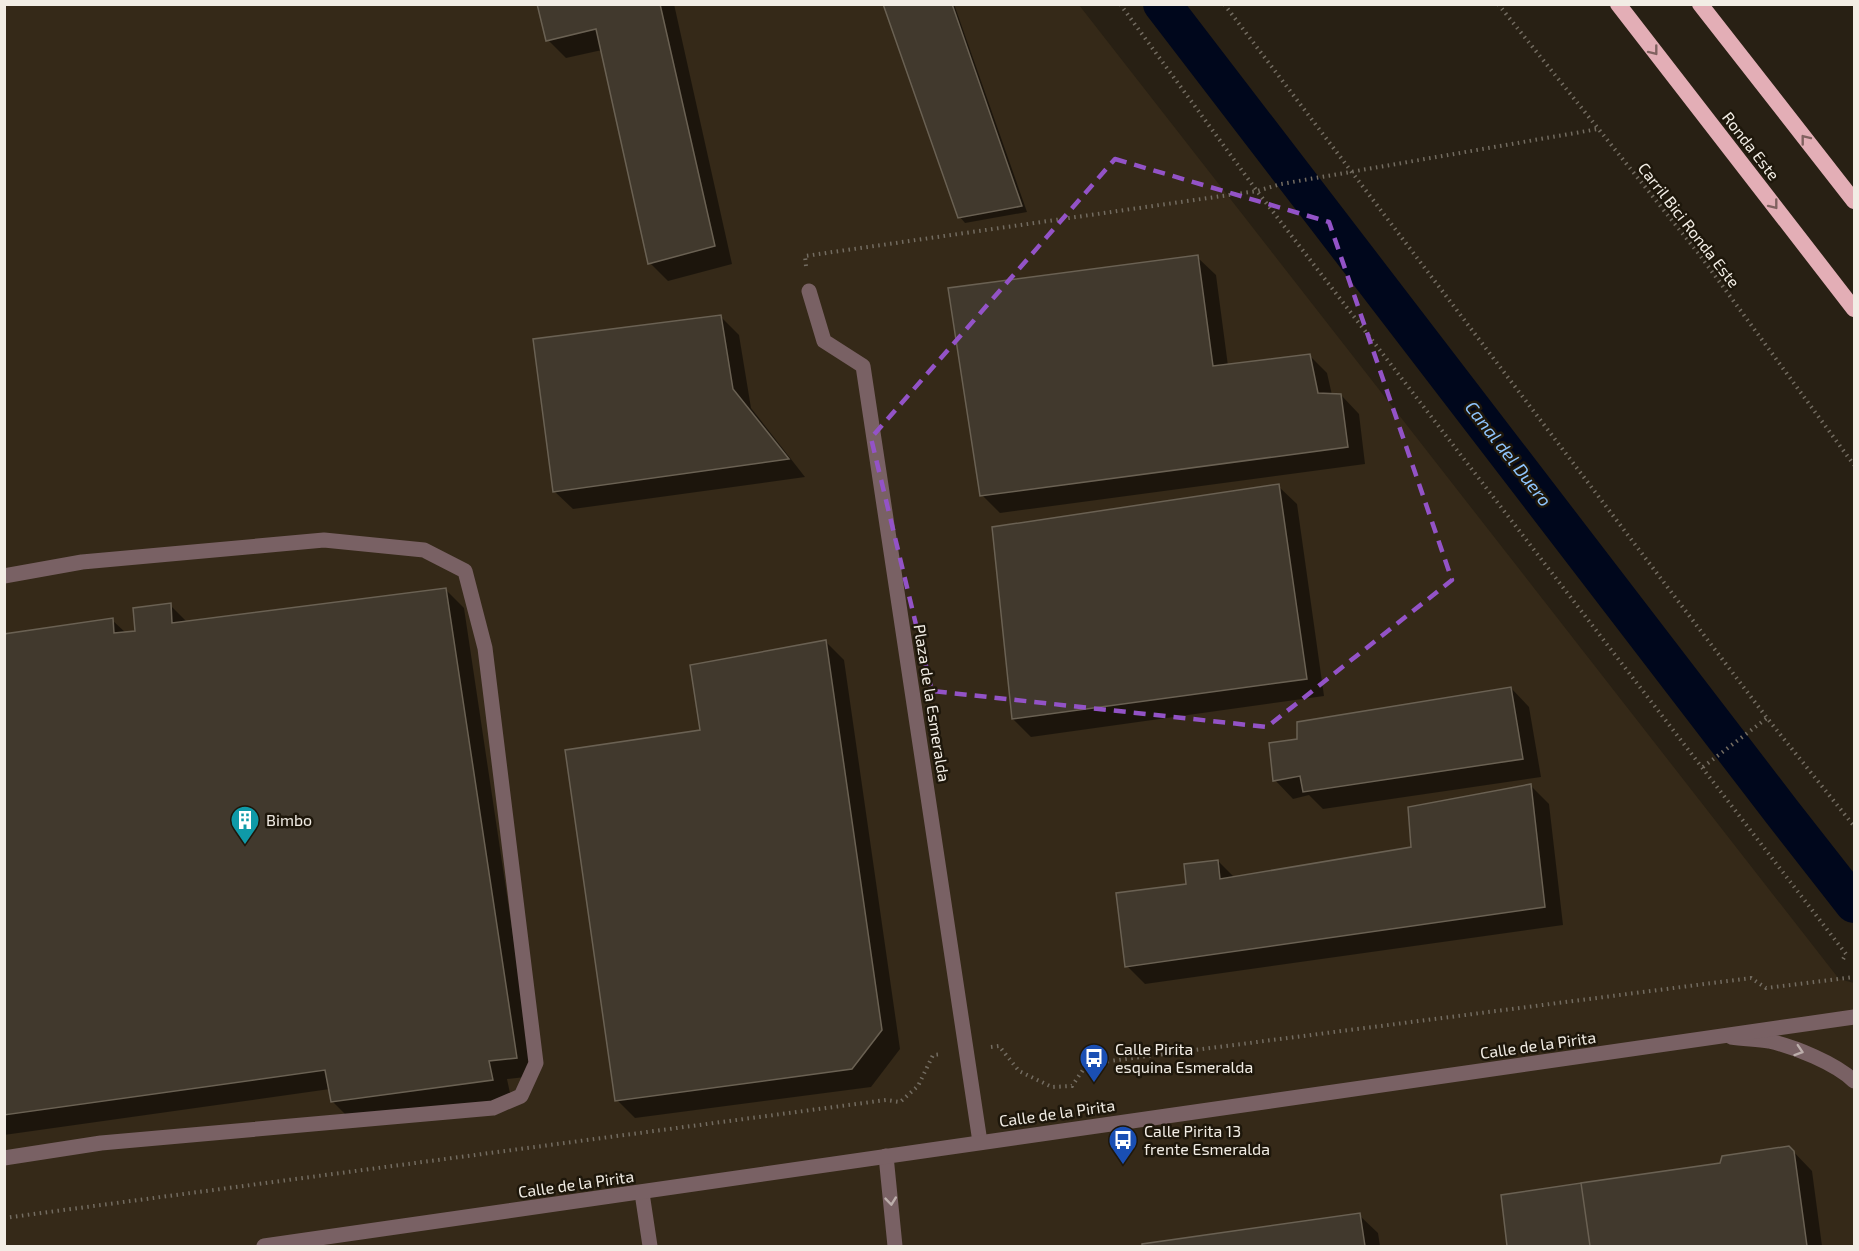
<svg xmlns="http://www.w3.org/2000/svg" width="1859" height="1251" font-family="'Exo 2',sans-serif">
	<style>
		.built { fill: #352918 }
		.shadow { fill: #0007 }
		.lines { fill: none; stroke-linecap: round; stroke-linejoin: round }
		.canal { stroke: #00071c; stroke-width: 38 }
		.building { fill: #41392d; stroke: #6a6153; stroke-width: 1.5 }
		.path { stroke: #736c61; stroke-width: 4; stroke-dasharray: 1.5 4.5; stroke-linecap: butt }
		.service { stroke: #796164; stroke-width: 15 }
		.minor { stroke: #796164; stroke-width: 15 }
		.tertiary { stroke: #796164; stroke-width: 15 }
		.trunk { stroke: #e3aeb6; stroke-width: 16 }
		.oneway { stroke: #806260 }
		.oneway2 { stroke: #bcaeab }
		.marked { fill: none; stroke: #9353c7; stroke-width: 4.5; stroke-dasharray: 12 8; stroke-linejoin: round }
		.labels { text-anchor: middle; stroke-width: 5; stroke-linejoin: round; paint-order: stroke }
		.street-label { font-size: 16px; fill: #f2ede5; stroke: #1e170b }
		.poi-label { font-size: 16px; fill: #f2ede5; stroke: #1e170b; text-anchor: start }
		.water-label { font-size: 18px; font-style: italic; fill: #8fc5fe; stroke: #1e170b }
	</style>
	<rect width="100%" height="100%" fill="#282014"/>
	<path class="built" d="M5 5H1079L1839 979 1854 983V1246H5Z"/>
	<path class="shadow" d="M539 4H674L732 264 668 281 650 263 602 50 566 58 548 40Z
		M885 4H954L1027 212 965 223 960 217Z
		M1197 257 1216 275 1228 366 1309 355 1327 373 1332 395H1341L1359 414 1365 464 1000 513 982 495Z
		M721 317 739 335 751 408 805 477 573 509 554 491Z
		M1278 486 1297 504 1324 696 1031 737 1013 719Z
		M446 590 464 608 534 1076 507 1079 511 1098 351 1120 333 1102 330 1089 4 1135V635L112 620 126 633 137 632 170 605 188 623Z
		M826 642 844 660 900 1049 871 1087 635 1118 617 1100 701 731Z
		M1511 688 1529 707 1541 777 1323 809 1309 795 1293 799 1275 780 1298 740Z
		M1531 786 1549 804 1563 925 1145 984 1127 966 1187 886 1218 861 1235 878 1413 848Z
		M1789 1147 1812 1171 1822 1246H1510L1503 1196 1721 1164Z
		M1359 1215 1378 1233 1380 1246H1138Z"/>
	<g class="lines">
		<path class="canal" d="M1162 4 1782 812 1854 904"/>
	</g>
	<path class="building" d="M537 4H660L715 246 648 264 596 29 546 41Z
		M883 4H952L1022 206 958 218Z
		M1198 255 1213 366 1310 354 1318 393 1341 394 1348 447 980 496 948 288Z
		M721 315 733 389 789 459 553 492 533 339Z
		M1279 484 1307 679 1012 719 992 527Z
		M446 588 517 1058 489 1061 493 1080 331 1102 325 1070 4 1115V634L113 618 114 633 135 631 133 608 171 603 172 623Z
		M826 640 882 1030 852 1069 615 1101 565 750 700 730 690 665Z
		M1511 687 1523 759 1303 792 1300 776 1273 781 1269 743 1297 739V722Z
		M1531 784 1545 907 1125 967 1116 893 1186 884 1184 864 1218 860 1220 879 1411 847 1408 807Z
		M1789 1146 1794 1151 1807 1246H1590L1581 1183 1720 1163 1722 1156Z
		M1581 1183 1590 1246H1507L1501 1195Z
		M1360 1213 1365 1246H1142V1244Z"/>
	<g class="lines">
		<path class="path" d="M1120 4 1257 191 1846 954 1841 963
			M1224 4 1767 718 1854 826
			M1498 4 1699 254 1854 465
			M806 266 805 256 1257 191 1281 184 1598 129
			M1703 767 1767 718
			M991 1047 999 1046 1019 1071 1052 1087 1072 1086 1087 1064 1751 978 1766 988 1854 977
			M4 1218 886 1100 900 1102 918 1086 933 1055 942 1054"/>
		<path class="service" d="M4 576 82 562 324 540 424 550 465 571 485 648 536 1063 521 1096 493 1108 101 1143 4 1158
			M886 1156 895 1246"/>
		<path class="minor" d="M809 291 824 341 863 366 980 1142
			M1731 1037C1743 1039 1756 1039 1769 1041 1795 1047 1835 1063 1854 1081
			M642 1193 650 1246"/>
		<path class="tertiary" d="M264 1246 1854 1017"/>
		<path class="trunk" d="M1618 4 1854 309
			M1700 4 1854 201"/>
	</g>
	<defs><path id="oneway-chevron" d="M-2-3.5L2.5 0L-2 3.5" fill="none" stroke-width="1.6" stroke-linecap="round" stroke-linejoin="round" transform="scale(1.5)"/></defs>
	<g class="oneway">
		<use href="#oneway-chevron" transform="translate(1654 51) rotate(52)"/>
		<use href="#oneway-chevron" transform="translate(1805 139) rotate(-128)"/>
		<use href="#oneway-chevron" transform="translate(1774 205) rotate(52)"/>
	</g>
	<g class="oneway2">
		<use href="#oneway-chevron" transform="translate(1799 1051) rotate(18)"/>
		<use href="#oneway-chevron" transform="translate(891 1201) rotate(84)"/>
	</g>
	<path class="marked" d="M1115 159 1329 222 1452 580 1267 727 932 691 871 438Z"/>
	<defs>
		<g id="building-pin" transform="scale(1.5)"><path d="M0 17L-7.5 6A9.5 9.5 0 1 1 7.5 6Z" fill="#0f9aa8" stroke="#1e170b"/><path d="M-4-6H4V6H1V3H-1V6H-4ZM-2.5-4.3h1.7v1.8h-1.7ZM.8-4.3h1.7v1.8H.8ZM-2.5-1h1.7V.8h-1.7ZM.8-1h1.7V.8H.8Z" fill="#fff"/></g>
		<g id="bus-pin" transform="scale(1.5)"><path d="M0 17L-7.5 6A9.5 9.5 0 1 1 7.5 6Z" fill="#1a4fb4" stroke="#1e170b"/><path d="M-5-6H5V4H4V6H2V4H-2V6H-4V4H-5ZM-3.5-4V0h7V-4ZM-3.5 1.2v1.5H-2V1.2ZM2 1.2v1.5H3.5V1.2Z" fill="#fff"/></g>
	</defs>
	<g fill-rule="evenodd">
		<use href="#building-pin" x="245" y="820"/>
		<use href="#bus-pin" x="1094" y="1058"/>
		<use href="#bus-pin" x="1123" y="1140"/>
	</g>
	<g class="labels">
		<g class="street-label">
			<text transform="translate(1751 146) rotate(52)" y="6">Ronda Este</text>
			<text transform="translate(1689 225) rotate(52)" y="6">Carril Bici Ronda Este</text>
			<text transform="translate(932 703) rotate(81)" y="6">Plaza de la Esmeralda</text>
			<text transform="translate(1538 1045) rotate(-8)" y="6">Calle de la Pirita</text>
			<text transform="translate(1057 1113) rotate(-8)" y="6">Calle de la Pirita</text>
			<text transform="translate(576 1184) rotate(-8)" y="6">Calle de la Pirita</text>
		</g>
		<g class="poi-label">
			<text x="266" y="826">Bimbo</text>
			<text x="1115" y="1055">Calle Pirita<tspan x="1115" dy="18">esquina Esmeralda</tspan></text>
			<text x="1144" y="1137">Calle Pirita 13<tspan x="1144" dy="18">frente Esmeralda</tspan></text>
		</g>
		<g class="water-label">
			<text transform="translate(1508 454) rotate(52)" y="6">Canal del Duero</text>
		</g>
	</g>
	<rect width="1859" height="1251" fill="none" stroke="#f2ede5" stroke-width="12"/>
</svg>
